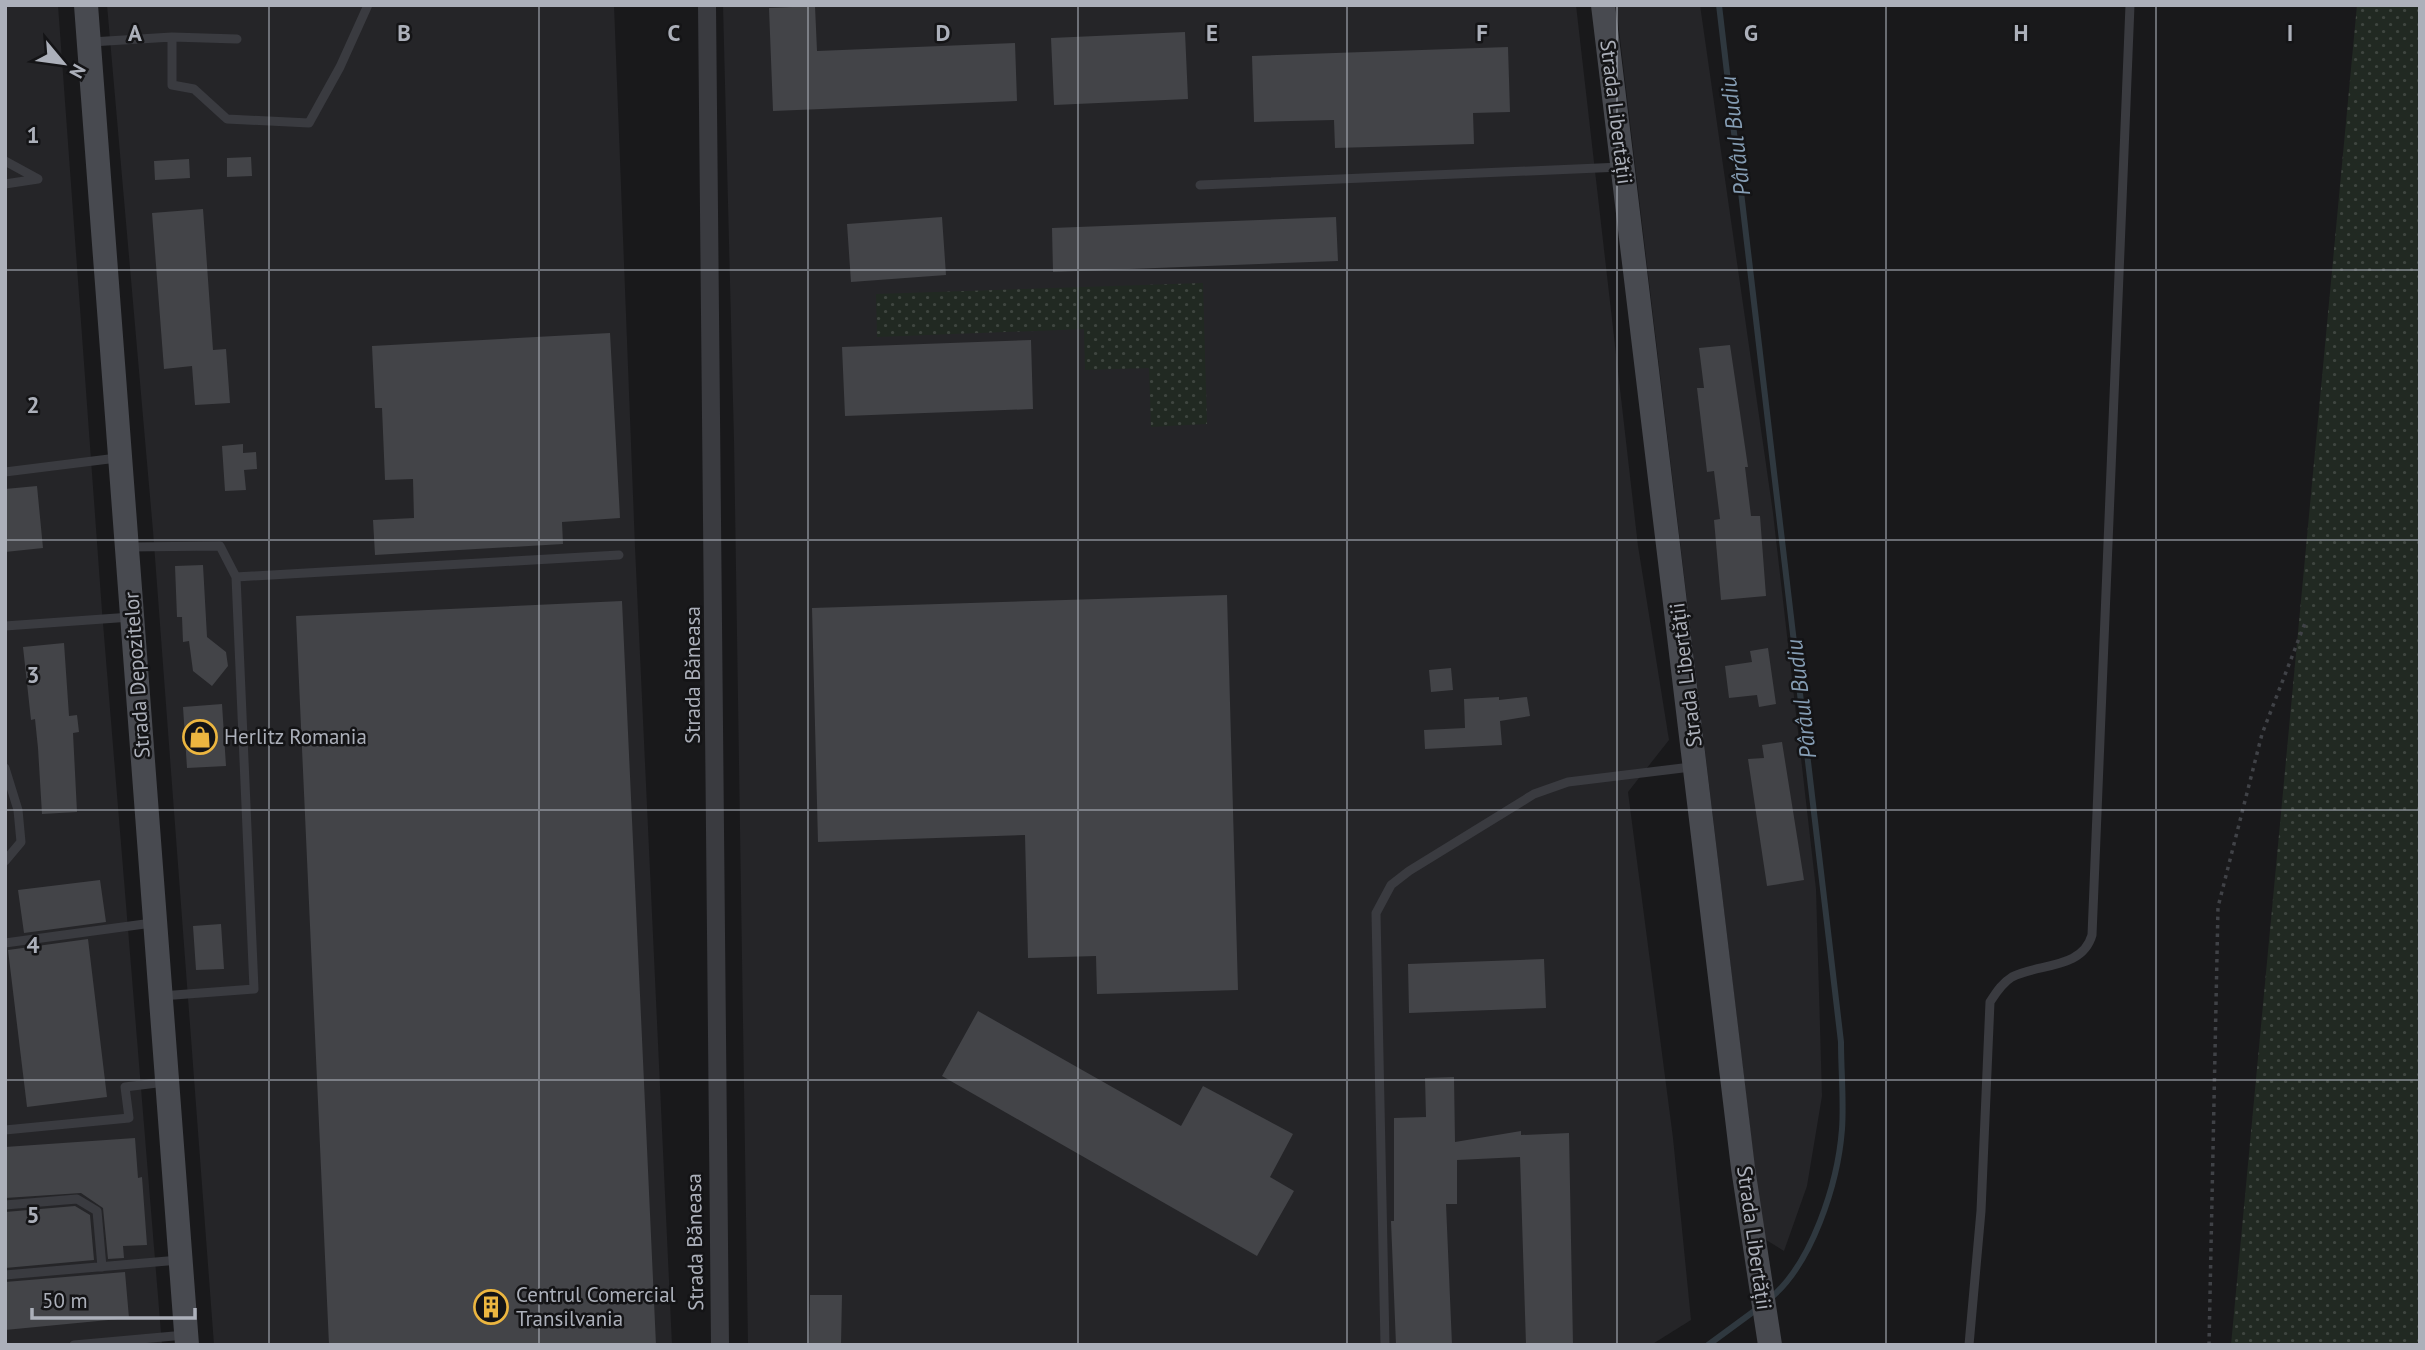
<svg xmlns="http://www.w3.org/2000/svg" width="2425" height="1350" font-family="'PT Sans',sans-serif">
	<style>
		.built { fill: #252528 }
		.grass { fill: url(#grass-dots) }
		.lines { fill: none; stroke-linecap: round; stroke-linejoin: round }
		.stream { stroke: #2f383f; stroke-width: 6 }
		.building { fill: #434448 }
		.path { stroke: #404247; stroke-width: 3.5; stroke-dasharray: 3.5 5; stroke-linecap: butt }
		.lane { stroke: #3a3b40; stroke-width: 9 }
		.street { stroke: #3a3b40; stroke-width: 18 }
		.secondary { stroke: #484a50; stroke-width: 24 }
		.grid { fill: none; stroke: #acb0ba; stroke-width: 2; stroke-opacity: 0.55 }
		.labels { text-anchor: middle; stroke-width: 5; stroke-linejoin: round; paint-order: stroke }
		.street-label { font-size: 21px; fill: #acb0ba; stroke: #141416 }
		.poi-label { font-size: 21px; fill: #acb0ba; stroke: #141416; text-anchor: start }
		.water-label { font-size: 23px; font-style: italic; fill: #859db4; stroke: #141416 }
		.grid-label { font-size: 23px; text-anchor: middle; font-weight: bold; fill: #acb0ba; stroke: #141416; stroke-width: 5; stroke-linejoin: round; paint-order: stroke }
	</style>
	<defs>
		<pattern id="grass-dots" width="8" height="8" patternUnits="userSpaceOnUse" patternTransform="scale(1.75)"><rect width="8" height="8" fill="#212922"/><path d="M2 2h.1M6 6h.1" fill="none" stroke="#3f4640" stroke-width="1.8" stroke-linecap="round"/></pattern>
	</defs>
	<rect width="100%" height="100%" fill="#19191b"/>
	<path class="built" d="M5 5H58L102 611 162 1345H5Z
		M107 5H614L635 547 672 1345H214L153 531Z
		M723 5H1576L1638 546 1669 740 1628 792 1673 1138 1691 1320 1651 1345H748L734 441Z
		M1616 5H1700L1773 513 1816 889 1822 1096 1807 1186 1784 1251 1763 1238Z"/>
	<path class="grass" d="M2357 5H2420V1345H2231Z
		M1203 283 1207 424 1151 427 1149 368 1085 370 1084 329 877 337 876 294Z"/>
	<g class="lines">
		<path class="stream" d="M1719 5 1841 1042C1841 1071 1844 1101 1842 1129 1838 1182 1812 1266 1768 1300
			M1708 1345 1757 1309"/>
	</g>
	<path class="building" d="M815 6 817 51 1015 43 1017 101 773 111 769 8Z
		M1185 32 1188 99 1054 105 1051 38Z
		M1508 47 1510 112 1473 113 1474 144 1335 148 1334 120 1254 122 1252 56Z
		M251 157 252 176 227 177V158Z
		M189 159 190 178 155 180 154 161Z
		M203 209 213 350 226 349 230 403 195 405 192 366 164 369 152 213Z
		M942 217 946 275 851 282 847 224Z
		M1336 217 1338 261 1053 272 1052 228Z
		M610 333 620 518 562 522 563 544 375 555 373 520 414 518 413 479 385 480 382 408H375L372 346Z
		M1031 340 1033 409 845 416 842 347Z
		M1730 345 1748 467H1745L1751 516H1760L1766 596 1721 600 1714 520 1720 519 1714 471 1707 472 1697 388H1704L1699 348Z
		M243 444V453L256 452 257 469 244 470 246 490 225 491 222 446Z
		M37 486 43 548 5 552V489Z
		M203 565 207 637 226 652 228 666 212 686 193 671 189 641 183 642 182 617H177L175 566Z
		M1227 595 1238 990 1097 994 1096 956 1028 958 1025 835 818 842 812 608Z
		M622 601 656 1345H329L296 616Z
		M64 643 69 716 77 715 79 732 73 733 77 812 42 814 38 748 35 719 31 720 23 647Z
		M1768 648 1776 704 1759 707 1757 695 1729 698 1725 666 1752 662 1750 651Z
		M1451 668 1453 690 1431 692 1429 670Z
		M1499 697V700L1527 697 1530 716 1500 721 1502 745 1425 749 1424 730 1465 728 1464 699Z
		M222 704 226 766 187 768 183 707Z
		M1782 742 1804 880 1767 886 1748 759 1764 758 1762 745Z
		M100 880 106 922 24 933 18 890Z
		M221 924 224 969 196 970 193 926Z
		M88 939 107 1097 27 1107 8 950Z
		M1544 959 1546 1008 1409 1013 1408 964Z
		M978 1011 1181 1126 1203 1086 1293 1134 1270 1177 1294 1191 1257 1256 942 1076Z
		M1454 1077 1455 1142 1521 1131V1135L1569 1133 1573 1345H1526L1520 1157 1457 1160V1204H1446L1452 1345H1396L1391 1221H1394V1118L1426 1117 1425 1078Z
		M135 1138 138 1178 142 1177 147 1245 123 1246 124 1258 108 1259 103 1208 81 1193 5 1198V1147Z
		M75 1206 90 1215 94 1260 5 1268V1212Z
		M125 1272 129 1318 5 1330V1282Z
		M810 1295H842L841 1345H809Z"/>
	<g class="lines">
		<path class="path" d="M2209 1345 2218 907 2262 734 2305 623"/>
		<path class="lane" d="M172 37V85L194 89 227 119 309 123 340 67 368 5
			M91 42 172 37 237 39
			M5 161 38 179
			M5 184 38 179
			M1200 185 1621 167
			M5 472 117 458
			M128 547 220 546 236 577 254 989 161 996
			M236 577 619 555
			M5 626 131 617
			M5 768 18 810 21 842 5 861
			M5 943 152 923
			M5 1130 129 1118 125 1087 165 1082
			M5 1205 77 1199 97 1211 102 1267
			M5 1275 179 1260
			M74 1345 185 1335
			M1385 1345 1376 913 1391 885 1409 871 1534 794 1568 782 1691 767
			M1969 1345 1981 1211 1990 1002C1996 993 2002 983 2012 977 2038 963 2082 970 2092 935L2130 5"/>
		<path class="street" d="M707 5 720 1345"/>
		<path class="secondary" d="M86 5 187 1345
			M1603 5 1743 1168 1770 1345"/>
	</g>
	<path class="grid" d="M269 5V1345M539 5V1345M808 5V1345M1078 5V1345M1347 5V1345M1617 5V1345M1886 5V1345M2156 5V1345M5 270H2420M5 540H2420M5 810H2420M5 1080H2420"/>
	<defs>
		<g id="shop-ring" transform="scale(1.75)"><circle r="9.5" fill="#141416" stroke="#ecb640" stroke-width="1.5"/><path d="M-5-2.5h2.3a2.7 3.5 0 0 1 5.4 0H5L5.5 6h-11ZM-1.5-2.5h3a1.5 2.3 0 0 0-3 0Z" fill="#ecb640"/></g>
		<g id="building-ring" transform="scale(1.75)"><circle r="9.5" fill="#141416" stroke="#ecb640" stroke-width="1.5"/><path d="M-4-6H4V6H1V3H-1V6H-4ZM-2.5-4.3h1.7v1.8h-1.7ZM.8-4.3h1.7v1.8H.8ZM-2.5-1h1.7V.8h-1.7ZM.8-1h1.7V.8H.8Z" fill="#ecb640"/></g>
	</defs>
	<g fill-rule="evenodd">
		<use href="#shop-ring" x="200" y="737"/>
		<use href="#building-ring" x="491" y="1307"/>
	</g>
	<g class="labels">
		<g class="street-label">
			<text transform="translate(1616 112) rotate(83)" y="7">Strada Libertății</text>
			<text transform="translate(137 675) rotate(-94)" y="7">Strada Depozitelor</text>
			<text transform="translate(693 675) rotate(-90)" y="7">Strada Băneasa</text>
			<text transform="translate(1686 675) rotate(-97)" y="7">Strada Libertății</text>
			<text transform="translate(1754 1238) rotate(82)" y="7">Strada Libertății</text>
			<text transform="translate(695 1242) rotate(-91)" y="7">Strada Băneasa</text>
		</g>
		<g class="poi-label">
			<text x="224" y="744">Herlitz Romania</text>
			<text x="516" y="1302">Centrul Comercial<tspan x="516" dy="24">Transilvania</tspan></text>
		</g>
		<g class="water-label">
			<text transform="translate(1735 136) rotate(-97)" y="8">Pârâul Budiu</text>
			<text transform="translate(1801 699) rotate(-97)" y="8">Pârâul Budiu</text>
		</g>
	</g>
	<g class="grid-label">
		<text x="135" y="41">A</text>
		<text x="404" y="41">B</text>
		<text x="674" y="41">C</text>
		<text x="943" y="41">D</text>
		<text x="1212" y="41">E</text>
		<text x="1482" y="41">F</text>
		<text x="1751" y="41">G</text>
		<text x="2021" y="41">H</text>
		<text x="2290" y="41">I</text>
		<text x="33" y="143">1</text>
		<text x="33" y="413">2</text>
		<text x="33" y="683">3</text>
		<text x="33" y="953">4</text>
		<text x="33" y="1223">5</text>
	</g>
	<rect width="2425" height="1350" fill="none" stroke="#acb0ba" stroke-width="14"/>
	<g transform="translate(63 63) rotate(119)" stroke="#141416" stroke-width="5" paint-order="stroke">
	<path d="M0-5L12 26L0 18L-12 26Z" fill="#acb0ba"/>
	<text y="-10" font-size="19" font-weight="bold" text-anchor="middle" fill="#acb0ba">N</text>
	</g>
	<path d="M32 1308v10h163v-10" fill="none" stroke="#acb0ba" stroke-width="3.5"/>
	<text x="42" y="1308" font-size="21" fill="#acb0ba" stroke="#141416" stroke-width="5" paint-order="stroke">50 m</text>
</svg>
